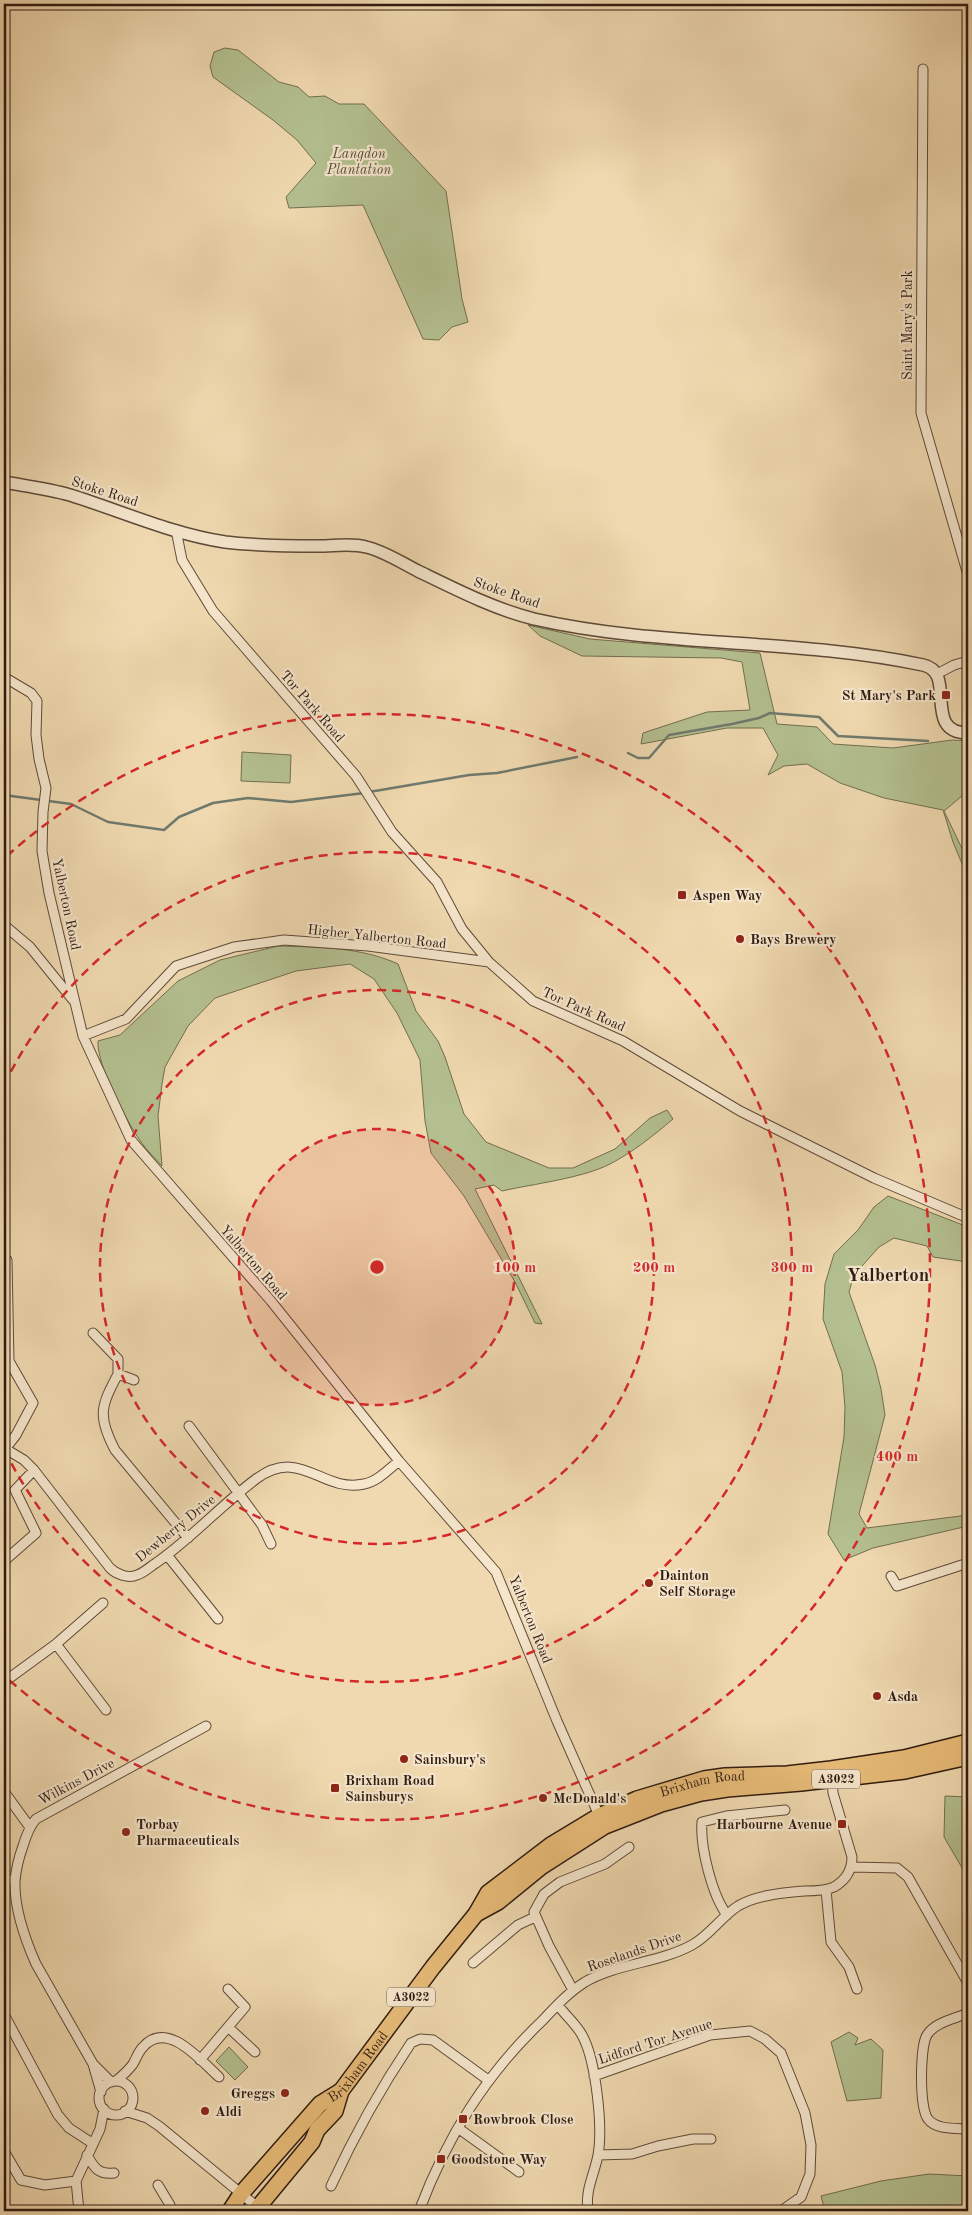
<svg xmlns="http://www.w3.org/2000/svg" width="972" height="2215" font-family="'Old Standard TT',serif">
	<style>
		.green { fill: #b4c090; stroke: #726e50 }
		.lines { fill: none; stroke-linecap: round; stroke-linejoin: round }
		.stream { stroke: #6f7a6e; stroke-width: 2.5 }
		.minor-casing { stroke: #5f4a39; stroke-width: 11 }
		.tertiary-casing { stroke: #5f4a39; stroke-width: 14 }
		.primary-casing { stroke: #2f1b11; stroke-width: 18 }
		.minor { stroke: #f5e6cc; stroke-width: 9 }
		.tertiary { stroke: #f5e6cc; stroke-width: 11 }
		.primary { stroke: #e8bc78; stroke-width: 15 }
		.ring { fill: none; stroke: #d62828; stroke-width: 2.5; stroke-dasharray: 9 6 }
		.poi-dot { fill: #8f2418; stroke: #f5e6cc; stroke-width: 2 }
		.labels { text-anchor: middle; stroke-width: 4.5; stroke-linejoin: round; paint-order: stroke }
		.shield { fill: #f5e6cc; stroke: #6a5849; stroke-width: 1 }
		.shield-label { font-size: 12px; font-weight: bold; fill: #2f1b11 }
		.park-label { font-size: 14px; font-style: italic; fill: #574d37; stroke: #f5e6cc }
		.street-label { font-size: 14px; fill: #2f1b11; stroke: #f5e6cc }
		.poi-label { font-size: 14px; font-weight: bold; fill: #2f1b11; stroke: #f5e6cc; text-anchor: start }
		.district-label { font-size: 19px; font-weight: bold; fill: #2f1b11; stroke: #f5e6cc }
		.centre { fill: #d62828; stroke: #f5e6cc; stroke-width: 2.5 }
		.ring-label { font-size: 15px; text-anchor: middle; font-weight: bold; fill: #d62828; stroke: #f5e6cc; stroke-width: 4.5; stroke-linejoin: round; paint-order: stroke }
	</style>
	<rect width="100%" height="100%" fill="#f0d9b0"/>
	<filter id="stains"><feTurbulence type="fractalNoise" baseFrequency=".004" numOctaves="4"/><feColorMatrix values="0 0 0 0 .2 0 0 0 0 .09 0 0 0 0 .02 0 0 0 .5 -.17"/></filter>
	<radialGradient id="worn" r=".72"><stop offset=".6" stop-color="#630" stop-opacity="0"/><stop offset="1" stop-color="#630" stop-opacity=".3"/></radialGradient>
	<path class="green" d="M225 48 238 50 279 82 298 87 309 97 325 96 339 104H364L446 191 462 299 468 322 452 327 439 340 423 339 363 205 289 208 286 197 316 163 297 140 273 120 213 77 210 66 214 52Z
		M528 625 590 639 760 653 777 724 817 727 833 744 893 748 952 740 968 741V791L944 811 968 861V878L953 842 943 810 884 798 840 783 807 764 784 766 768 775 778 755 763 728H727L641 744 643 733 707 712 750 710 742 662 721 658 582 656 540 636Z
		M242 752 291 755 290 783 241 781Z
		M278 946C318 947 361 947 398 964L416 1011 438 1041 445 1057 464 1114 486 1142 549 1168H573L615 1149 650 1118 667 1110 673 1119C653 1136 633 1152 610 1164 583 1178 533 1184 502 1191L494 1185 475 1189 542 1324 535 1323 515 1282 464 1196 431 1153 425 1121 420 1060 397 1013 374 979 350 964 296 971 215 998 188 1026 165 1067 162 1084 158 1116 162 1166C156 1159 149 1153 144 1146 129 1127 96 1064 98 1041L120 1035 178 981 220 960Z
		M888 1196 968 1227V1262L933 1257 927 1246 894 1238 879 1247 854 1275 849 1292 875 1365 881 1389 885 1415 859 1514 867 1528 968 1515V1526L873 1548 844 1560 828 1534 844 1437 845 1407 842 1372 823 1319 825 1284 834 1254 858 1230 874 1207Z
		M945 1796 968 1797V1878L944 1837Z
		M849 2032 858 2038 855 2045 871 2039 883 2050 881 2098 847 2101 831 2042Z
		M229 2047 248 2067 235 2080 216 2061Z
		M929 2174 968 2176V2211H825L821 2196 881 2181Z"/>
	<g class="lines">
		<path class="stream" d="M628 753 638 758H649L669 735 732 724 759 718 770 713 819 717 838 736 928 741
			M369 792 469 775 497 773 577 757
			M4 795 71 804 108 822 164 830 179 817 213 803 248 798 291 802 364 793"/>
		<g class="minor-casing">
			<path id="minor" d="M923 69 921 413 968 575
				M176 530 182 560 213 611 356 776 392 832 437 882 462 929 489 962 533 1001 623 1041 740 1111 874 1178 968 1218
				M937 674 954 665 968 661
				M4 677 31 693 37 701 36 735 39 759 46 788 43 812 42 851 49 893 83 1036 131 1140 271 1301 399 1461 496 1572 557 1721 601 1820
				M4 925 30 947 73 1000
				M83 1036 126 1019 176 966 234 947 284 940 368 946 489 962
				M93 1333 118 1359V1374
				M134 1380 118 1374C101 1406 97 1416 115 1450L188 1538
				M189 1426 262 1525 271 1544
				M4 1448 24 1460 34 1470 110 1568C116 1574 128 1579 137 1575 144 1573 151 1566 156 1563 192 1538 221 1505 256 1479 301 1446 321 1493 364 1484 377 1482 389 1469 399 1461
				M5 1449 16 1435 33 1403 9 1361 7 1260
				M167 1555 218 1619
				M4 1561 36 1533 15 1490 34 1470
				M891 1576 897 1586 968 1563
				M56 1644 106 1710
				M4 1682 56 1644 103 1603
				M4 1786 5 1793 29 1826
				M852 1867 897 1868 908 1877 968 1983
				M4 1880H15
				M826 1890 831 1942 849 1967 857 1989
				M727 1915C712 1895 700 1847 702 1822L726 1816 785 1810
				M473 1963 518 1925 535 1917
				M573 1990 549 1946 534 1912 544 1894 560 1882 605 1864 629 1847
				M558 2005C565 2015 576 2024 582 2035 596 2060 603 2127 598 2155 594 2176 585 2189 588 2211
				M968 2013C955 2019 935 2022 927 2035 920 2046 919 2108 928 2119 936 2130 956 2128 968 2129
				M6 2018 58 2115 69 2128 92 2143
				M228 2027 255 2052
				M200 2060 245 2007 228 1989
				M93 2064 101 2092
				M594 2076 710 2035 750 2031 765 2039 781 2053 805 2113 811 2145 810 2174 801 2197 781 2211
				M116 2081C122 2076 128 2071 133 2064 136 2059 138 2052 143 2047 167 2019 200 2060 219 2077
				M99 2098a17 17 0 1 1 34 0a17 17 0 1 1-34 0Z
				M111 2082 93 2064 36 1964C25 1939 14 1908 15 1881 16 1869 19 1857 23 1846 26 1836 29 1827 36 1819L206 1726
				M125 2111 147 2118 159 2126 261 2210
				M458 2128 519 2172
				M4 2151 21 2180 45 2185 76 2181
				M87 2155C94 2168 99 2175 114 2173
				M598 2155 632 2154 658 2146 693 2139H711
				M158 2185 170 2205V2211
				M331 2186C354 2136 380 2089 411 2043L420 2039 433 2040 488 2080
				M79 2211 76 2181 100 2129 104 2109
				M419 2211C447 2137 485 2075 543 2020 556 2006 569 1992 585 1982 618 1963 659 1963 692 1945 710 1935 721 1917 738 1906 756 1895 783 1893 804 1891 814 1891 825 1891 834 1887 846 1880 852 1870 852 1857L833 1793 832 1776"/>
		</g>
		<g class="tertiary-casing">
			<path id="tertiary" d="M4 482C26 486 49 489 70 495 121 511 172 534 225 542 257 546 288 546 319 546 334 546 352 543 366 547 384 551 402 563 418 571 455 589 494 609 534 619 662 648 795 638 923 665 958 672 921 733 968 733"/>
		</g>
		<g class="primary-casing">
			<g id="primary">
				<path d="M476 1914 498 1902 541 1867 605 1826 661 1804 701 1793 727 1789 801 1783 905 1771 968 1757"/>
				<path id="s1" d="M230 2211 241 2194 320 2104 341 2091 433 1967 476 1914 488 1893 551 1845 599 1816 637 1799 704 1779 725 1776 787 1774 831 1769 904 1758 968 1742"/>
				<path d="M255 2211 312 2142 317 2130 335 2111 341 2091"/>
			</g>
		</g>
		<use href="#minor" class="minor"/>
		<use href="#tertiary" class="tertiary"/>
		<use href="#primary" class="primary"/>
	</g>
	<circle cx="377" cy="1267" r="138" fill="#d62828" fill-opacity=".12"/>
	<g class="ring">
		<circle cx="377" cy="1267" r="138"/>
		<circle cx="377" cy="1267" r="277"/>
		<path d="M4 1085A415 415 0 1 1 4 1449"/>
		<path d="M7 856A553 553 0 1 1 7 1678"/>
	</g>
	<g class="poi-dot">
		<rect x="941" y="690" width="10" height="10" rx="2.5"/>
		<rect x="677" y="890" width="10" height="10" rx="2.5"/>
		<circle cx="740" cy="939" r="5"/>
		<circle cx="649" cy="1583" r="5"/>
		<circle cx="877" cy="1696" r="5"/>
		<circle cx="404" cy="1759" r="5"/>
		<rect x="330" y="1783" width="10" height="10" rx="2.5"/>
		<circle cx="543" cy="1798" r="5"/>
		<rect x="837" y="1819" width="10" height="10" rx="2.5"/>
		<circle cx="126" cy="1832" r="5"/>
		<circle cx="285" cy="2093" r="5"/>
		<circle cx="205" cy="2111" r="5"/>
		<rect x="458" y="2114" width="10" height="10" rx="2.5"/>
		<rect x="436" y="2154" width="10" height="10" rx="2.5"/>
	</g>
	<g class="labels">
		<g class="shield">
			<rect x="812" y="1769.5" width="48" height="19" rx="4"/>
			<rect x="387" y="1987.5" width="48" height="19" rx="4"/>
		</g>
		<g class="shield-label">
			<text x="836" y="1783">A3022</text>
			<text x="411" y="2001">A3022</text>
		</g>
		<g class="park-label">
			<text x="359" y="158">Langdon<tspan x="359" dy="16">Plantation</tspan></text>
		</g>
		<g class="street-label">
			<text transform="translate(907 325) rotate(-90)" y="5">Saint Mary's Park</text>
			<text transform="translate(105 491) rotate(18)" y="5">Stoke Road</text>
			<text transform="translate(507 592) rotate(19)" y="5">Stoke Road</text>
			<text transform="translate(313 706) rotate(49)" y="5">Tor Park Road</text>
			<text transform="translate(67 904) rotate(78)" y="5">Yalberton Road</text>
			<text transform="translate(377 936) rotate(6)" y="5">Higher Yalberton Road</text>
			<text transform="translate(584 1009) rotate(24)" y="5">Tor Park Road</text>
			<text transform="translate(254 1262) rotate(49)" y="5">Yalberton Road</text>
			<text transform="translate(175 1528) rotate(-39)" y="5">Dewberry Drive</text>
			<text transform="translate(531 1619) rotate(68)" y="5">Yalberton Road</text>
			<text transform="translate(76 1781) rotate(-28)" y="5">Wilkins Drive</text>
			<text dy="5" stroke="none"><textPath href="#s1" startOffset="656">Brixham Road</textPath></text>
			<text transform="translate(634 1951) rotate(-19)" y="5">Roselands Drive</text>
			<text transform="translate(655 2041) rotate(-18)" y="5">Lidford Tor Avenue</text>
			<text dy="5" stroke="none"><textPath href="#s1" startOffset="194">Brixham Road</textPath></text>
		</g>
		<g class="poi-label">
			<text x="936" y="700" text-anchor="end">St Mary's Park</text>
			<text x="692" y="900">Aspen Way</text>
			<text x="750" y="944">Bays Brewery</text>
			<text x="659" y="1580">Dainton<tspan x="659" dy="16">Self Storage</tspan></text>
			<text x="887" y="1701">Asda</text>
			<text x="414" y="1764">Sainsbury's</text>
			<text x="345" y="1785">Brixham Road<tspan x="345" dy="16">Sainsburys</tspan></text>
			<text x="553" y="1803">McDonald's</text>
			<text x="136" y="1829">Torbay<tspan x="136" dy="16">Pharmaceuticals</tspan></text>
			<text x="832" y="1829" text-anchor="end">Harbourne Avenue</text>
			<text x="275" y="2098" text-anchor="end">Greggs</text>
			<text x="215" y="2116">Aldi</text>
			<text x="473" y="2124">Rowbrook Close</text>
			<text x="451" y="2164">Goodstone Way</text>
		</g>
		<g class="district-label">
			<text x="888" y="1281">Yalberton</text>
		</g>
	</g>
	<circle cx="377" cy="1267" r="8" class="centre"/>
	<g class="ring-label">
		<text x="515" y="1272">100 m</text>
		<text x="654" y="1272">200 m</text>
		<text x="792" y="1272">300 m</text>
		<text x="897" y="1461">400 m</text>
	</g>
	<rect width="972" height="2215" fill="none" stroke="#f0d9b0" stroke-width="20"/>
	<rect x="5" y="5" width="962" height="2205" fill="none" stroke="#2f1b11" stroke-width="2.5"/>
	<rect x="10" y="10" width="952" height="2195" fill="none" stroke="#2f1b11"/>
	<rect width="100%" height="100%" filter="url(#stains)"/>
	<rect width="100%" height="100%" fill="url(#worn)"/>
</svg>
